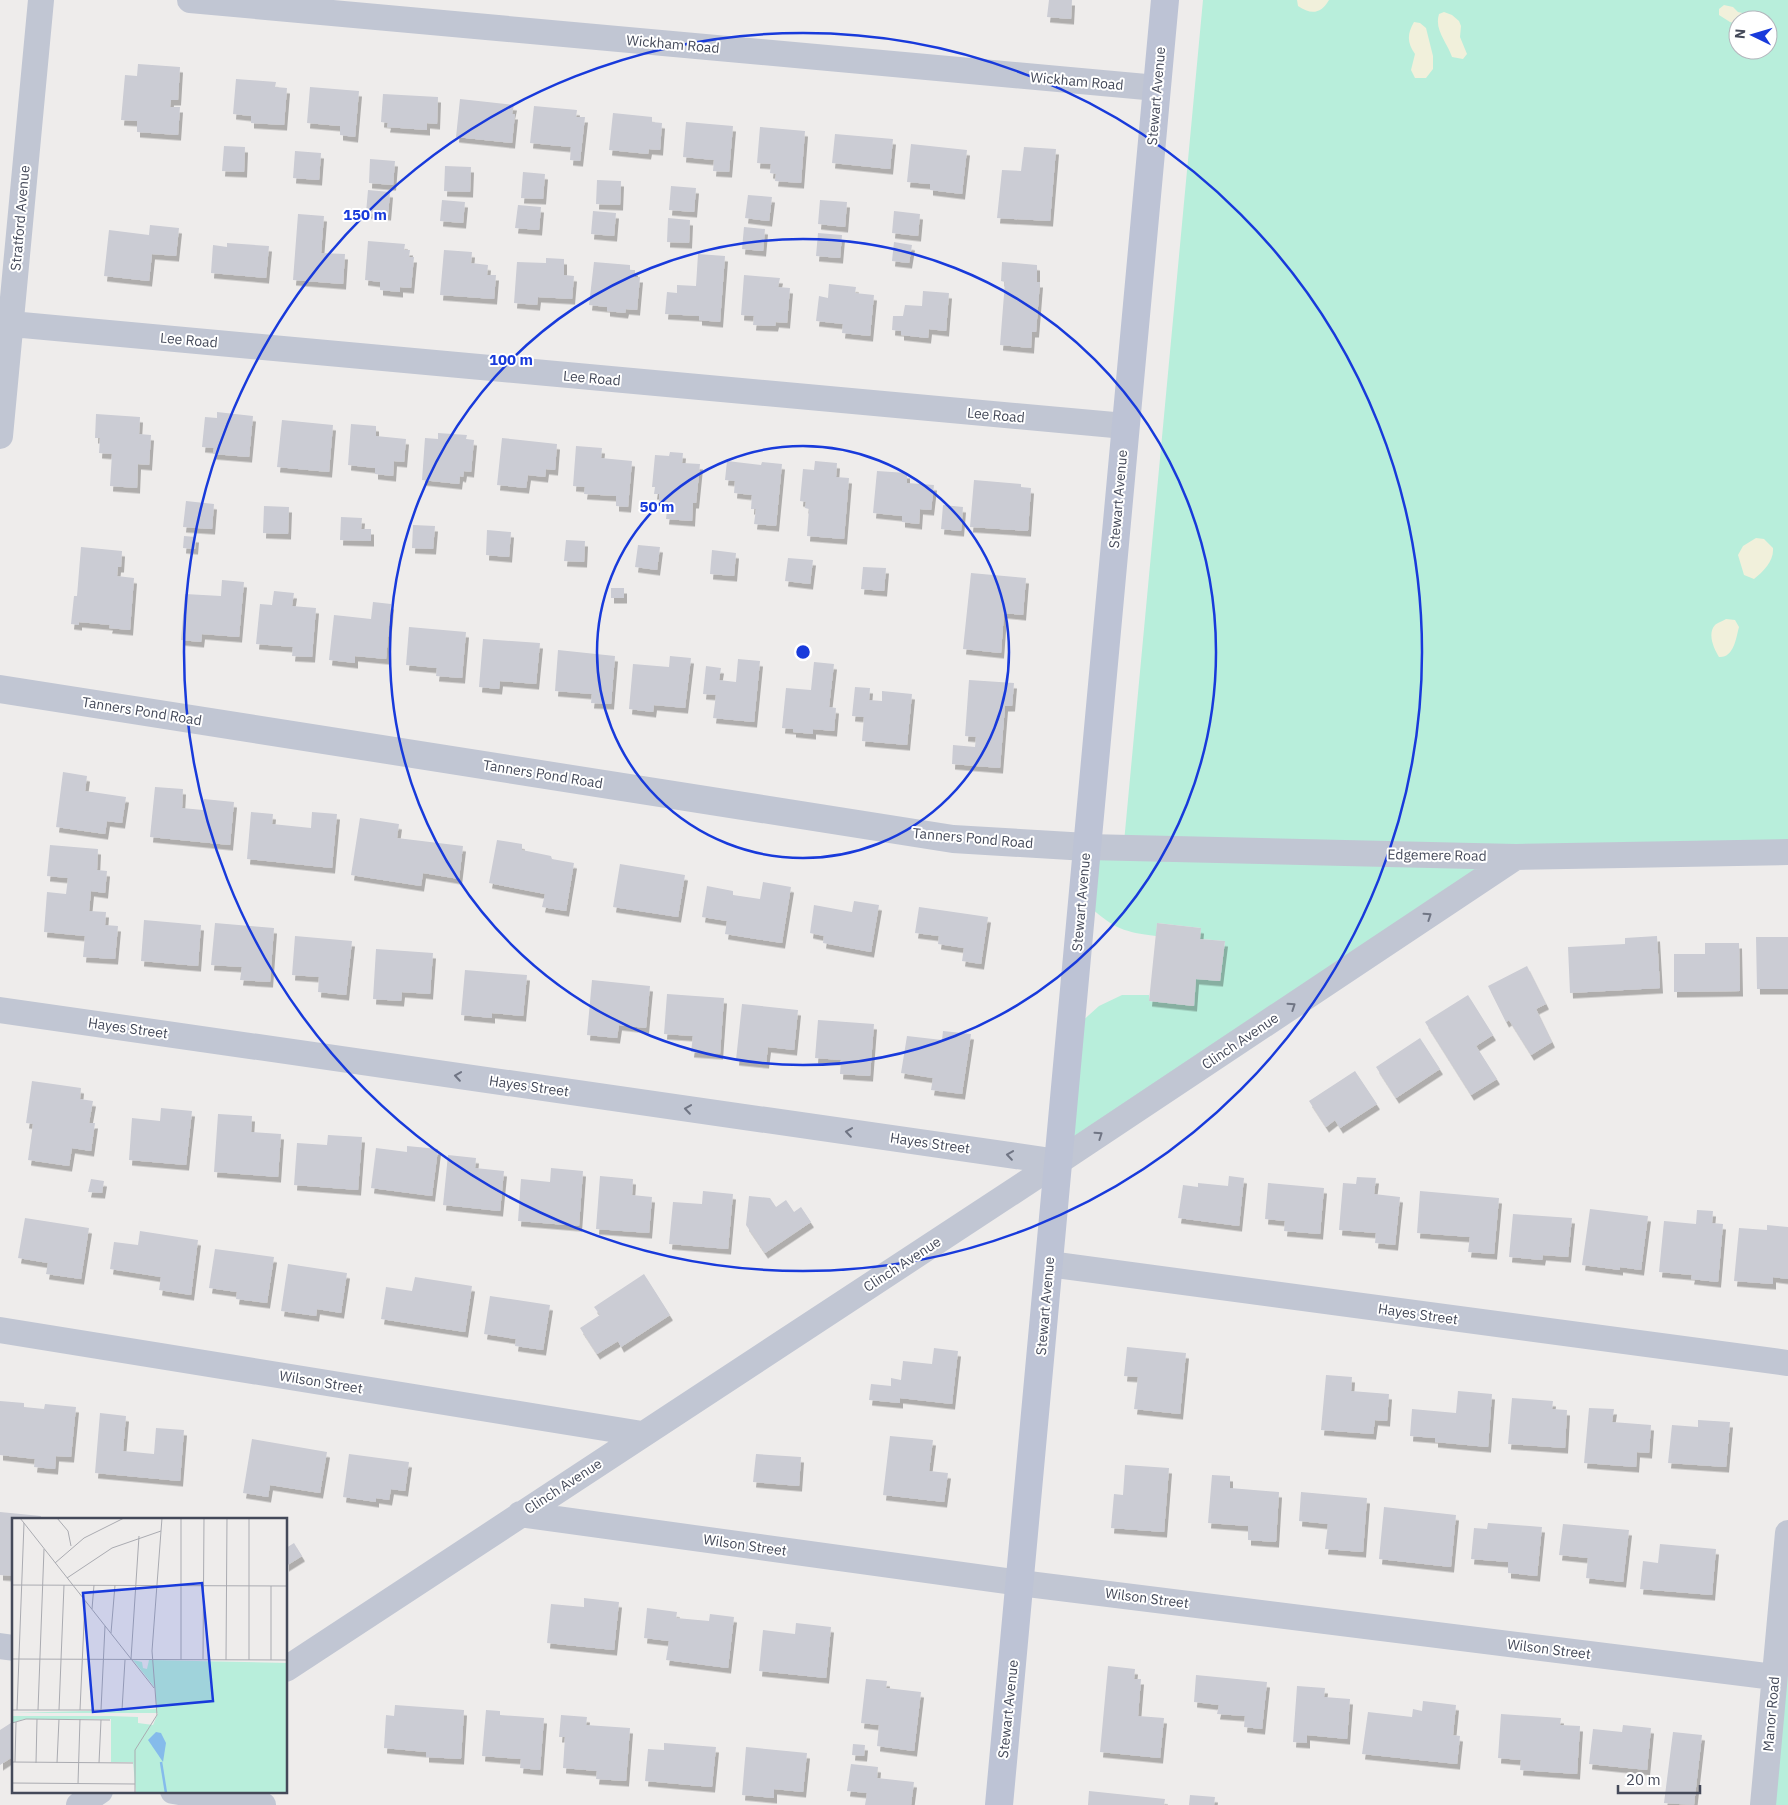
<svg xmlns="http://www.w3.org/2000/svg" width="1788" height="1805" font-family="'IBM Plex Sans',sans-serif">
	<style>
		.green { fill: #b8eedb; fill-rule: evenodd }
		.sand { fill: #f1f0db }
		.building { fill: #cbccd4; filter: url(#shadow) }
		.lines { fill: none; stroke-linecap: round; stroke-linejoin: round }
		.minor { stroke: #c1c6d3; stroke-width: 26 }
		.tertiary { stroke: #c1c6d3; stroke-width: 28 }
		.secondary { stroke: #bdc3d5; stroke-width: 28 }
		.oneway { stroke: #707584 }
		.ring { fill: none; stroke: #183adb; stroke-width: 2.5 }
		.labels { text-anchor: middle; stroke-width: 4; stroke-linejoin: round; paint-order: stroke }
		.street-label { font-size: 14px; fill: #444959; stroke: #fff }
		.inset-river { fill: none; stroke: #85bbeb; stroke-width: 2.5 }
		.inset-road { fill: none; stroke: #aaabb1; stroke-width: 1 }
		.view { fill: #183adb; fill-opacity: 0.15; stroke: #183adb; stroke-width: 2.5 }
		.inset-edge { fill: none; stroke: #444959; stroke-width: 2.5 }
		.centre { fill: #183adb; stroke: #fff; stroke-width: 2.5 }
		.ring-label { font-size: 15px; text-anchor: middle; font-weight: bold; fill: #183adb; stroke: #fff; stroke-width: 4; stroke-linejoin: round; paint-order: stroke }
	</style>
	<defs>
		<filter id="shadow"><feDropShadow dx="3" dy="5.5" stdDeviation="0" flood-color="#0004"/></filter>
	</defs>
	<rect width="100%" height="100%" fill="#eeeceb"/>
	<path class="green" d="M1203 0H1788V847L1516 854 1068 1146 1079 1024 1099 1006 1122 995H1149V1001L1193 1006 1196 979 1220 981 1225 941 1200 939 1201 928 1157 923 1156 936C1124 932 1115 929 1090 907L1095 854 1123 853ZM1738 20H1768V50H1738Z
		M1788 1559V1805H1766Z"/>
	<path class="sand" d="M1297 0H1329C1321 14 1311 15 1298 6Z
		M1724 5 1733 7 1738 12 1751 15 1753 20H1738V27L1734 23 1730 22 1719 15V9Z
		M1444 12 1452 15 1459 21 1461 26 1460 37 1467 54 1463 59 1452 57C1447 42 1434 30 1439 14Z
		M1414 22 1420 23 1426 28 1433 56V69L1426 78H1415L1411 70 1415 54C1407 43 1407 34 1414 22Z
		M1756 538 1764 539 1773 548C1774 561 1764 571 1754 579L1744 575 1738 555 1743 546Z
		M1726 619 1735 620 1739 627C1736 638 1734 658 1719 657 1714 649 1707 634 1715 625 1717 623 1723 621 1726 619Z"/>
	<path class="building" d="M1049 0H1072L1071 19 1047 17Z
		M138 64 180 67 178 100H171L170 107H180L178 135 137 132V121L121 120 125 75 137 76Z
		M236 79 276 82 275 87 287 88 284 125 251 123V116L233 114Z
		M310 87 359 91 355 137 340 135V126L307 123Z
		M383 94 438 97 437 124 427 123V130L387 127 388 123 381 122Z
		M460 99 514 105 512 114H515L512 143 456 137Z
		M534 106 577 110 576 117H585L580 161 570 160 571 147 530 143Z
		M613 113 652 117V122L662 123 660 150 649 149 648 154 609 150Z
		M686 122 733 126 729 172 713 171 714 160 683 157Z
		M760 127 805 131 801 183 775 181 776 174 770 173 771 164 757 163Z
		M835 134 893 139 890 169 832 163Z
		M911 144 967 150 962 194 930 190V184L907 182Z
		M224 146 245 147 244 172 222 171Z
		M1024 147 1056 149 1050 221 997 218 1002 170 1021 171Z
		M295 151 321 153 319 180 293 178Z
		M370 159 395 161 393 185 369 183Z
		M445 166 471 167 470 192 444 191Z
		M523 172 545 174 543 199 521 198Z
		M597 180 621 181 620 205 596 204Z
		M671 186 696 188 694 212 669 210Z
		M368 190 390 192 388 215 366 213Z
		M748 195 772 197 769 221 745 218Z
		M442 200 465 202 463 223 440 221Z
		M820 200 847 202 845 227 818 224Z
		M518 205 541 207 539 230 515 228Z
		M593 211 616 213 614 236 591 234Z
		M894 211 920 214 918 236 892 233Z
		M298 214 324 216 321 253 345 254 343 284 293 280Z
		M668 218 690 220 689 243 667 242Z
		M150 225 179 228 176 256 152 254 149 281 104 276 109 230 149 235Z
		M744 227 765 229 763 251 742 249Z
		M818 233 842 235 840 258 816 256Z
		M368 241 405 244 404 250H410L409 257H414L411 288 400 287V292L380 290V282L365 280Z
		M894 242 912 245 909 263 892 261Z
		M227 243 269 246 266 278 211 273 213 245 227 247Z
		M444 250 472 252 471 263 488 265 487 275H496L494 299 440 295Z
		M698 254 725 256 720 322 699 320V316L665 314 667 292 677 293V285L696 286Z
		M546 258 564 259V275L574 276 572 299 538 297 537 305 514 303 517 262 546 263Z
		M594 262 630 265V270H635V277H640L637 310 626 309 625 313 607 311V307L589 305Z
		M1002 262 1037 265V282H1040L1036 332H1032L1031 348 1000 345 1005 282 1001 281Z
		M744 275 780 278 778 287 790 288 787 323 776 322 775 326 753 325 754 316 741 315Z
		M829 284 856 287 855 293 874 295 870 336 842 333 843 324 816 321 819 296 828 298Z
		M923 291 949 293 946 331 929 329 928 338 901 335V331L892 330 893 316H903L905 305 922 306Z
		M217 412 253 416 249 457 213 454 214 448 202 447 205 417 217 418Z
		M96 414 140 417 139 434 151 435 149 465 138 464 137 488 110 486 112 454 99 453 100 438H95Z
		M282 420 333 425 329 472 277 467Z
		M351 424 376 426V436L406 439 404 462 394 461 393 476 375 474V468L348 465Z
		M438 433 467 435 466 439 474 440 471 472 464 471 463 477 460 476 459 484 422 480 425 438 438 439Z
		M502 438 557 444 555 470 546 469 545 477 528 475 526 488 497 485Z
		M576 446 602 448 601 458 632 461 628 507 616 506V496L584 494 585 487 573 486Z
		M670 452 683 453 682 463 700 464 696 503H693L692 521 666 519 668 502 659 501V494H654L655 487H652L655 455 669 456Z
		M727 461 761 465 762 462 782 464 776 526 754 524 756 509H751L752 495 734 493 735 481 725 480Z
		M815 461 837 463 836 477 849 478 844 539 807 536 809 509 805 508 806 502 800 501 803 469 814 470Z
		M877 471 907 473V483L934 485 931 510 920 509 919 524 902 522V516L873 513Z
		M974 480 1021 484V487L1031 488 1028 531 970 527Z
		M186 501 214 504 212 529 183 527Z
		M943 505 963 507 961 531 941 529Z
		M264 506 289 507 288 534 263 533Z
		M341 517 362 518 361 529H371V541L340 540Z
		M413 525 435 526 433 549 412 548Z
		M487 530 511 532 509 557 486 555Z
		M184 536 196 537 195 549 183 548Z
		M566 540 585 541 584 562 564 561Z
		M638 545 660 547 657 570 635 567Z
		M81 547 122 551 121 567H118L117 576 134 578 130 630 109 628 110 625 79 622V625L71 624 74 596H77Z
		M712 550 736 553 734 576 710 574Z
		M788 558 813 560 810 584 785 581Z
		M863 567 886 568 884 591 861 589Z
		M971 573 1026 578 1023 615 1004 613 1001 653 963 649Z
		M222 580 244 582 239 637 202 634 201 642 181 640 185 594 221 596Z
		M611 588H624V598H611Z
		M274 591 294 593 292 606 316 608 312 657 292 656 293 647 256 644 260 604 272 605Z
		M373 602 391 604 386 659 355 656V663L329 660 334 615 371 619Z
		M409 627 466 632 462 678 436 676 437 668 406 665Z
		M483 639 540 643 536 684 500 681 499 689 479 687Z
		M558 650 615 656 611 704 591 703 592 694 555 691Z
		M670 656 691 658 685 708 654 705 653 712 629 709 633 664 669 667Z
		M738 659 760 661 754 722 713 718 716 695 703 694 706 666 721 668 719 680 736 682Z
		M814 662 834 664 829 707 836 708 834 731 813 729V734L793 732V729L782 728 786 688 811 690Z
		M969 680 1014 683 1012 706H1005L1000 768 952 764 953 745 975 747 976 737 965 736Z
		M855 687 870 688 869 700 882 701V691L912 694 907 745 862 741 864 717 852 716Z
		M63 772 87 776 85 791 126 797 122 823 107 821 105 834 56 827Z
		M155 787 183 789 182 808 203 810 204 799 234 802 230 845 150 837Z
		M251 812 273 814 272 824 311 828 312 812 337 814 332 868 247 859Z
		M360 818 399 824 397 838 463 846 459 879 423 873 421 886 351 875Z
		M497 840 522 844V850L551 856 552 859 574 863 566 911 542 907 545 894 489 883Z
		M50 845 98 849 97 870 107 871 105 893 91 891 89 911 106 912 105 925 118 926 115 959 83 957 85 936 44 932 47 892 66 894 68 878 47 876Z
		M620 864 685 875 678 917 613 907Z
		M763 882 791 887 782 943 725 934 727 921 702 917 707 886 733 891V895L760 899Z
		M854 901 879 905 871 952 823 943 824 936 810 933 814 905 852 912Z
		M919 907 988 917 981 964 962 961 964 948 938 944 939 936 915 933Z
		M144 920 201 925 198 966 141 961Z
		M215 923 274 928 270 982 240 980 242 967 211 965Z
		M1157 923 1201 928 1200 939 1225 941 1220 981 1196 979 1194 1006 1149 1001Z
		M295 936 352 941 346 995 318 992 319 977 292 975Z
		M1657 936 1660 988 1570 993 1568 947 1625 944V938Z
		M1756 937H1788V989H1757Z
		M1705 943H1739L1740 991 1674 992V954H1705Z
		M376 949 433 953 430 994 402 992 401 1001 373 999Z
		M1527 966 1546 1004 1536 1009 1552 1042 1531 1055 1509 1020 1506 1022 1488 986Z
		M465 970 527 975 523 1016 492 1013V1018L461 1015Z
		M592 980 650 986 646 1028 619 1025 617 1038 587 1035Z
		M667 994 724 998 720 1054 691 1052 693 1036 664 1034Z
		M1468 995 1493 1035 1476 1046 1497 1079 1471 1095 1425 1022Z
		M742 1004 798 1010 794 1050 768 1047 766 1063 736 1060Z
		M818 1020 874 1024 870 1076 840 1074 841 1060 815 1058Z
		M943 1031 971 1034 962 1094 931 1090 933 1078 901 1073 907 1036 942 1040Z
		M1420 1038 1440 1069 1396 1098 1376 1067Z
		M1355 1071 1377 1104 1340 1128 1335 1120 1326 1127 1309 1101Z
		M32 1081 81 1088 80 1099 93 1101 89 1123H95L91 1151 72 1148 69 1166 28 1160 33 1124 26 1123Z
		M161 1108 192 1111 186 1165 129 1160 132 1118 160 1121Z
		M218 1114 252 1116 251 1132 281 1134 278 1177 214 1172Z
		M328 1135 362 1137 358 1190 294 1185 297 1143 327 1145Z
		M407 1146 438 1149 432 1196 371 1188 376 1148 407 1152Z
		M448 1155 476 1158 475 1168 504 1171 500 1211 443 1205Z
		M551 1168 583 1171 579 1226 518 1221 521 1179 550 1182Z
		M600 1176 633 1179 632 1195 652 1197 649 1233 596 1229Z
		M1229 1176 1244 1178 1239 1226 1178 1218 1183 1185 1198 1187V1183L1228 1186Z
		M1357 1177 1376 1178 1374 1194 1400 1197 1395 1245 1375 1243 1376 1233 1339 1230 1343 1183 1356 1184Z
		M91 1179 104 1181 102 1193 88 1192Z
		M1268 1183 1324 1188 1320 1234 1284 1231 1285 1221 1265 1219Z
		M703 1191 733 1194 728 1249 669 1244 673 1202 702 1204Z
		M1420 1191 1499 1198 1494 1254 1468 1252 1470 1237 1417 1233Z
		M749 1196 770 1198 776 1207 786 1200 794 1212 801 1207 811 1222 765 1253 746 1225Z
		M1590 1209 1648 1216 1641 1270 1620 1267V1270L1582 1265Z
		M1697 1210 1713 1211 1712 1223 1723 1224 1718 1282 1691 1279 1692 1275 1659 1272 1664 1221 1696 1224Z
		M1513 1214 1572 1218 1568 1257 1543 1255 1542 1260 1509 1257Z
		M25 1218 89 1228 81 1279 46 1274 48 1263 18 1258Z
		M1767 1225 1788 1227V1279L1773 1277V1284L1734 1281 1739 1228 1767 1230Z
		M140 1231 198 1240 191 1295 159 1290 161 1277 110 1269 114 1242 138 1245Z
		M215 1249 274 1257 267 1303 236 1299 237 1292 209 1288Z
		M288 1264 347 1273 341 1313 317 1309 316 1316 281 1311Z
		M644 1274 670 1315 621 1347 618 1341 597 1354 580 1328 600 1315 594 1307Z
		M415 1277 472 1286 465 1332 381 1319 386 1287 412 1291Z
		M490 1296 550 1305 543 1350 515 1346 516 1339 484 1334Z
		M1127 1347 1186 1353 1180 1414 1134 1409 1138 1377 1124 1376Z
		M934 1348 958 1351 952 1404 900 1398V1403L869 1400 871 1384 891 1386V1378L901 1380 903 1361 932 1364Z
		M1326 1375 1352 1377 1351 1391 1389 1394 1387 1421 1375 1420 1373 1434 1321 1430Z
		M1458 1391 1492 1394 1488 1447 1435 1442V1438L1410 1436 1412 1409 1456 1413Z
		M1512 1398 1553 1401 1552 1409 1567 1410 1565 1448 1508 1444Z
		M0 1401 24 1403V1407L44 1409 45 1404 76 1407 71 1457 56 1456 55 1469 34 1467 35 1459 0 1455Z
		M1589 1408 1614 1409 1612 1422 1651 1425 1649 1453 1637 1452 1636 1467 1584 1463Z
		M100 1413 126 1416 123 1451 154 1454 156 1428 184 1430 180 1481 95 1473Z
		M1698 1420 1730 1422 1726 1467 1668 1463 1672 1425 1698 1427Z
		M890 1436 933 1440 929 1471 948 1473 944 1502 883 1495Z
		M252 1439 327 1452 320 1493 270 1485 268 1497 243 1493Z
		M349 1454 409 1462 405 1491 391 1489 389 1500 376 1498V1502L343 1497Z
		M756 1454 801 1457 799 1486 753 1482Z
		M1125 1465 1169 1468 1164 1532 1111 1528 1114 1494 1123 1495Z
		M1212 1475 1230 1476V1488L1279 1492 1276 1542 1248 1540V1526L1208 1523Z
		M1301 1492 1367 1498 1363 1552 1325 1549 1328 1524 1299 1521Z
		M1384 1507 1456 1515 1451 1567 1379 1559Z
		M0 1512 41 1516 40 1519H14V1576L0 1575Z
		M1488 1523 1542 1527 1537 1576 1508 1573V1562L1471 1559 1474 1528 1487 1529Z
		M1563 1524 1629 1530 1623 1582 1586 1578 1588 1558 1559 1555Z
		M294 1543 302 1556 286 1566V1548Z
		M1660 1544 1716 1549 1712 1595 1640 1589 1643 1561 1658 1563Z
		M584 1598 619 1602 614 1650 547 1643 551 1604 584 1607Z
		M647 1608 677 1612 676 1618 709 1621 710 1614 734 1617 728 1668 666 1660 669 1641 644 1638Z
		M796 1623 831 1627 826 1678 759 1671 763 1630 795 1634Z
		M1108 1666 1135 1669 1134 1679H1141L1138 1716 1164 1718 1160 1758 1100 1752Z
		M1196 1675 1267 1682 1262 1729 1244 1727 1245 1716 1217 1714 1219 1705 1194 1702Z
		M866 1679 887 1681 886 1688 921 1692 914 1751 877 1746 879 1725 861 1723Z
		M1297 1686 1325 1688 1324 1697 1350 1699 1347 1739 1307 1735V1743L1293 1742Z
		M1423 1701 1456 1705 1453 1735 1460 1736 1457 1764 1362 1754 1368 1712 1412 1717 1413 1709 1422 1711Z
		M395 1705 464 1710 461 1759 426 1757V1752L384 1748 386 1715 394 1716Z
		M486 1710 500 1711V1715L544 1718 540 1770 520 1768 521 1759 482 1756Z
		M1501 1714 1561 1718 1560 1725 1580 1726 1577 1774 1520 1770 1521 1760 1498 1758Z
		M561 1715 587 1717 586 1725 630 1728 626 1781 596 1779 597 1771 563 1768 565 1737H559Z
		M14 1721V1756L0 1765V1730Z
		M1623 1725 1651 1728 1647 1770 1589 1764 1593 1729 1622 1732Z
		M1673 1732 1702 1735 1694 1805 1664 1803Z
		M664 1743 716 1747 712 1787 645 1781 648 1749 664 1750Z
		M853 1744 865 1745 864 1756 852 1755Z
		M746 1747 807 1753 803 1792 774 1789V1798L742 1795Z
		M851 1764 878 1767 877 1778 914 1782 911 1805H865L867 1793 847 1791Z
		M1089 1791 1165 1799 1164 1805H1088Z
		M1190 1795 1215 1797 1214 1805H1189Z"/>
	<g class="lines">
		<path class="minor" d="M190 0 1157 88
			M0 323 1125 426
			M0 436 41 0
			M1087 847 1516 857 1788 852
			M0 1010 1058 1162
			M1049 1264 1788 1363
			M0 1330 642 1434
			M520 1514 1020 1583 1774 1677
			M0 1646 14 1648
			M286 1669 1058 1162 1516 857
			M173 1791 263 1805
			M79 1805 100 1791
			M1763 1805 1788 1533"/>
		<path class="tertiary" d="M0 689 953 839 1087 847"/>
		<path class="secondary" d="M999 1805 1165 0"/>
	</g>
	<defs><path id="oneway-chevron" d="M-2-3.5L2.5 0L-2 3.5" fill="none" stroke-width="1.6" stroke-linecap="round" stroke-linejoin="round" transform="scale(1.25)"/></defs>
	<g class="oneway">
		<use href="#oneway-chevron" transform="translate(1428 916) rotate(-34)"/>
		<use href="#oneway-chevron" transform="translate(1292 1006) rotate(-34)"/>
		<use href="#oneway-chevron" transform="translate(458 1076) rotate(-172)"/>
		<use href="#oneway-chevron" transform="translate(688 1109) rotate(-172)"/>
		<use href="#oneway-chevron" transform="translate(849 1132) rotate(-172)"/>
		<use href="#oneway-chevron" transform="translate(1099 1135) rotate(-34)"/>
		<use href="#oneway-chevron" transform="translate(1010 1155) rotate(-172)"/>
	</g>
	<g class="ring">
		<circle cx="803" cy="652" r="206"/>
		<circle cx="803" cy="652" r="413"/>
		<circle cx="803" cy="652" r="619"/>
	</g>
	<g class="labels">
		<g class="street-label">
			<text transform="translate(673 44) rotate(5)" y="5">Wickham Road</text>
			<text transform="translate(1077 81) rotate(5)" y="5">Wickham Road</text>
			<text transform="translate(1156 96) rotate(-85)" y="5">Stewart Avenue</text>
			<text transform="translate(20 218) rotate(-85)" y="5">Stratford Avenue</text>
			<text transform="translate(189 340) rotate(5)" y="5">Lee Road</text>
			<text transform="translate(592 378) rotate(5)" y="5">Lee Road</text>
			<text transform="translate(996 415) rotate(5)" y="5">Lee Road</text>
			<text transform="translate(1118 499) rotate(-85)" y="5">Stewart Avenue</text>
			<text transform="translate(142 711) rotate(9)" y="5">Tanners Pond Road</text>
			<text transform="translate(543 774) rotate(9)" y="5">Tanners Pond Road</text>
			<text transform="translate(973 838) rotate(5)" y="5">Tanners Pond Road</text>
			<text transform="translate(1437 855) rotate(1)" y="5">Edgemere Road</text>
			<text transform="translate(1081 902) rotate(-85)" y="5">Stewart Avenue</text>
			<text transform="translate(128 1028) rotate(8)" y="5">Hayes Street</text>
			<text transform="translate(1240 1041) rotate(-34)" y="5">Clinch Avenue</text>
			<text transform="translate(529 1086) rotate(8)" y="5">Hayes Street</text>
			<text transform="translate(930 1143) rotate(8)" y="5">Hayes Street</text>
			<text transform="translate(902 1264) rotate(-33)" y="5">Clinch Avenue</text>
			<text transform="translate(1045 1306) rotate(-85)" y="5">Stewart Avenue</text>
			<text transform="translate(1418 1314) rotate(8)" y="5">Hayes Street</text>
			<text transform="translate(321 1382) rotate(9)" y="5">Wilson Street</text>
			<text transform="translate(563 1486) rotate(-33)" y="5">Clinch Avenue</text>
			<text transform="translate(745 1545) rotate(8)" y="5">Wilson Street</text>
			<text transform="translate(1147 1598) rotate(7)" y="5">Wilson Street</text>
			<text transform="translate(1549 1649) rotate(7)" y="5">Wilson Street</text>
			<text transform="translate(1008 1709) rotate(-84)" y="5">Stewart Avenue</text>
			<text transform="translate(1771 1714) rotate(-85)" y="5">Manor Road</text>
		</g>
	</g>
	<g transform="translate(12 1518)">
		<rect width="275" height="275" fill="#eeeceb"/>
		<path d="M121 142 130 144 131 150 135 151 137 142 275 145V275H124L121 244H99V201H12L0 205V198H98L126 199V205L141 207 146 195H0L145 191 143 170Z" fill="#b8eedb"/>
		<path d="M144 214 149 215 154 225 151 244 136 222Z" fill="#85bbeb"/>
		<path class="inset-river" d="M149 244 154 275"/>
		<path class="inset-road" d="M8 0 142 170M45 0 56 13 59 28M43 45 72 20 112 0M55 60 100 30 149 13M0 67 275 68M80 91 82 67M99 115 103 67M0 141 275 142M119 141 127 18M191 141 192 0M169 142V0M214 142 215 0M237 142V0M259 142V68M0 192H110L113 142M5 192 12 5M26 192 32 31M47 192 52 67M68 192 73 83M89 192 93 108M0 205 14 201 98 202M0 244 121 245M3 244 4 204M24 245 25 201M45 245 47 201M87 245 89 202M0 265 123 266M66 266 68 201M123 275V232L145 197 140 133 150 0"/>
		<path class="view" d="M190 65 201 183 81 194 71 75Z"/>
		<rect width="275" height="275" class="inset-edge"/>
	</g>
	<circle cx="803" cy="652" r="8" class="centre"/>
	<g class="ring-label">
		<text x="365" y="220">150 m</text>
		<text x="511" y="365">100 m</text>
		<text x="657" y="512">50 m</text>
	</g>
	<g transform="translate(1753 35) rotate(275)"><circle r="24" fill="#ffffff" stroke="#b4b6bd"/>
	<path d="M0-4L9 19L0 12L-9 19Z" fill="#183adb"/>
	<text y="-8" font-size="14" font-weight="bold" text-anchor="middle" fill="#444959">N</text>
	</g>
	<path d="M1618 1785v8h82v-8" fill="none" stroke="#444959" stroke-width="2.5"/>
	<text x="1626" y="1785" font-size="15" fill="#444959" stroke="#ffffff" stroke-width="4" paint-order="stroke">20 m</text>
</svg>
